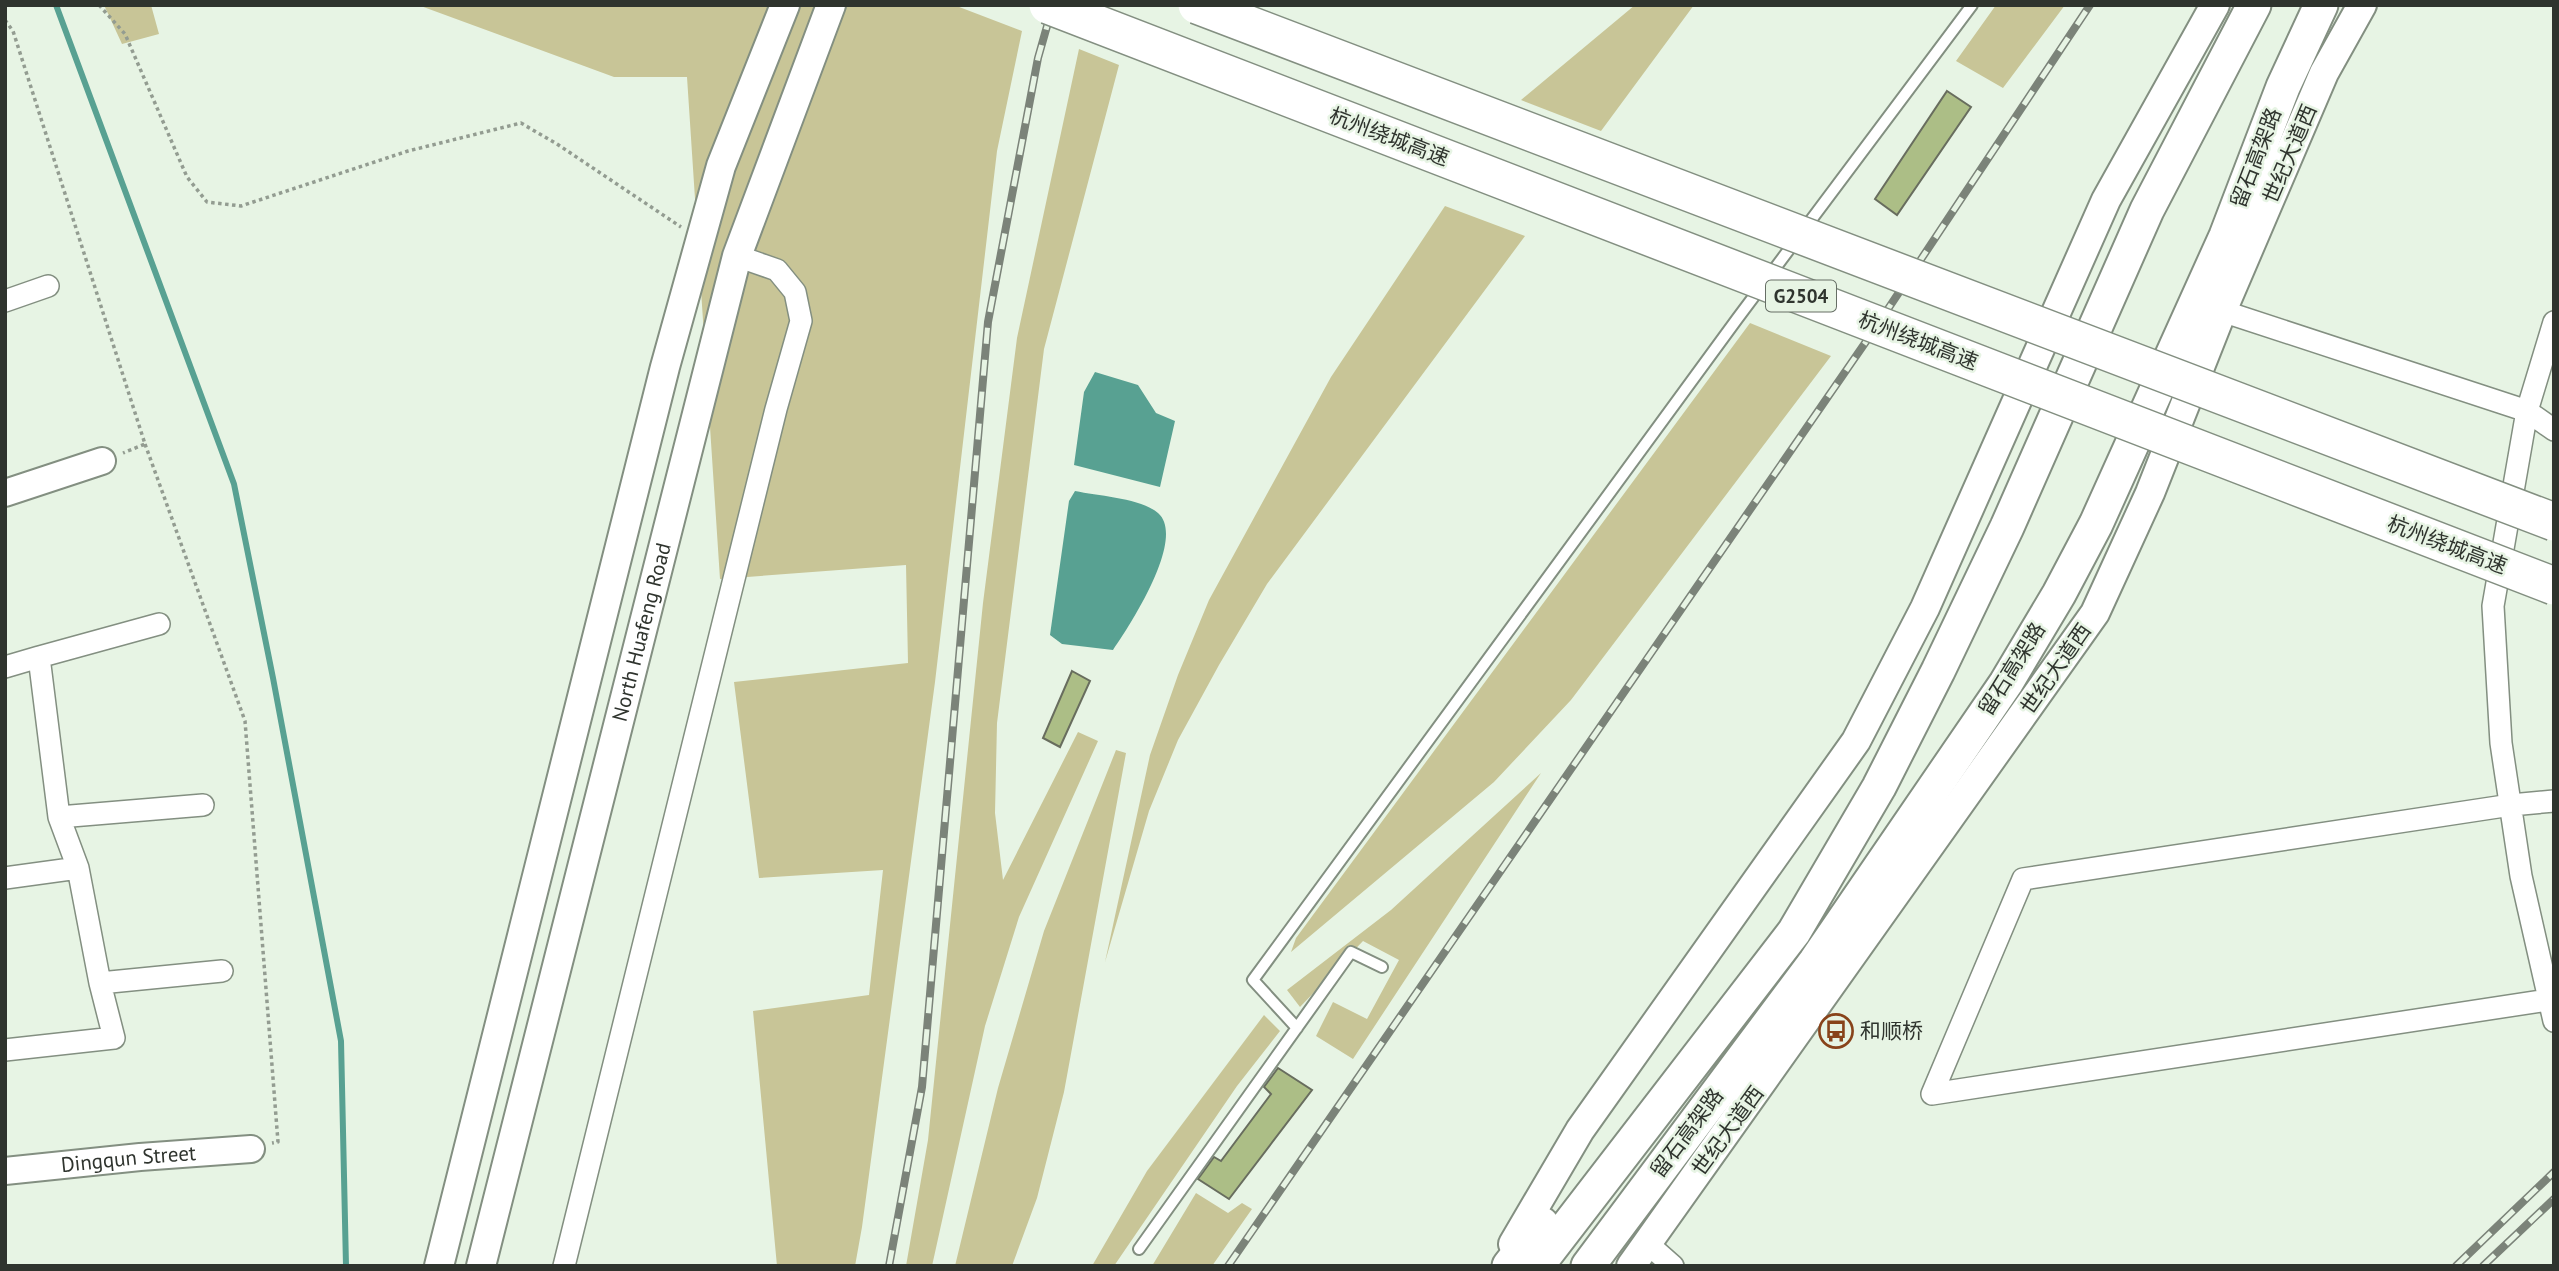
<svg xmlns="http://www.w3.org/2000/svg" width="2559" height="1271" font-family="'PT Sans','Noto Sans SC',sans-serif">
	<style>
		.green { fill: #c8c597 }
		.water { fill: #58a192 }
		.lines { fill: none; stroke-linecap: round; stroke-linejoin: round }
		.stream { stroke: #58a192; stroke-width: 6 }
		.building { fill: #acbe86; stroke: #686d5e; stroke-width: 2 }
		.service-casing { stroke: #838f81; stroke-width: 14 }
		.minor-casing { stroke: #838f81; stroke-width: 24 }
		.tertiary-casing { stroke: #838f81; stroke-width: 30 }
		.secondary-casing { stroke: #838f81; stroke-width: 32 }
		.trunk-casing { stroke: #838f81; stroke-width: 37 }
		.path { stroke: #939c91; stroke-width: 3.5; stroke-dasharray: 3.5 3.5; stroke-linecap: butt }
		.service { stroke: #fff; stroke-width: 10 }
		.minor { stroke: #fff; stroke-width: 21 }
		.tertiary { stroke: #fff; stroke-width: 26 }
		.secondary { stroke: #fff; stroke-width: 28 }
		.trunk { stroke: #fff; stroke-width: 33 }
		.rail-casing { stroke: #7b8379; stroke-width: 8 }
		.rail { stroke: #e7f4e4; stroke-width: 5; stroke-dasharray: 16; stroke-linecap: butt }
		.motorway-bridge-casing { stroke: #838f81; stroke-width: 40; stroke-linecap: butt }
		.motorway-bridge { stroke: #fff; stroke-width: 37 }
		.labels { text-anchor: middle; stroke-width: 5; stroke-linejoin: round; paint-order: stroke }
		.shield { fill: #e7f4e4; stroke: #666e65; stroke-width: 2 }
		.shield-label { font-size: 19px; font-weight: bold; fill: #2f342e }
		.street-label { font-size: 21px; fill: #2f342e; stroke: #e7f4e4 }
		.poi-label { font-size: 21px; fill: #2f342e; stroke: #e7f4e4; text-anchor: start }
	</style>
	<rect width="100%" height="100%" fill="#e7f4e4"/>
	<path class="green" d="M104 5H151L159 34 122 44Z
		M418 5H954L1022 31 997 151 935 682 862 1227 855 1266H777L753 1011 869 995 883 870 759 878 734 682 908 663 906 565 720 579 687 77H614Z
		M1635 5H1694L1601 131 1521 100Z
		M1996 5H2065L2003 88 1956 61Z
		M1079 49 1119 65 1044 349 997 723 995 813 1003 880 1078 732 1098 741 1019 917 985 1026 932 1266H906L928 1140 983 603 1017 338Z
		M1445 206 1525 236 1267 584 1219 665 1178 740 1149 811 1105 962 1150 755 1178 675 1209 600 1331 377Z
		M1750 323 1831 356 1571 700 1494 782 1291 952 1296 938Z
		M1116 750 1126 753 1064 1092 1037 1198 1012 1266H955L998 1088 1044 931Z
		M1541 773 1353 1059 1316 1036 1333 1002 1367 1019 1399 960 1363 941 1300 1007 1287 990 1391 910Z
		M1264 1015 1280 1031 1237 1086 1114 1266H1092L1147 1171Z
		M1196 1193 1228 1213 1242 1203 1252 1209 1212 1266H1152Z"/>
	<path class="water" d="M1095 372 1138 385 1156 413 1175 421 1160 487 1074 465 1084 392Z
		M1075 491C1099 496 1140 498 1158 513 1187 538 1129 627 1113 650L1062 644 1050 635 1069 501Z"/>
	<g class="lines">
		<path class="stream" d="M56 5 234 484 273 678 341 1041 346 1266"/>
	</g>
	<path class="building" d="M1947 91 1971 107 1897 215 1875 199Z
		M1072 671 1090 681 1060 747 1043 738Z
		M1278 1068 1312 1090 1229 1199 1198 1179 1214 1157 1221 1161 1271 1094 1264 1087Z"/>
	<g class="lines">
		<g class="service-casing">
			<path id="service" d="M1297 1028 1253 980 1737 319 1972 5
				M1139 1249 1351 952 1382 967"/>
		</g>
		<g class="minor-casing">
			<path id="minor" d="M5 301 48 286
				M2222 311 2527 411 2554 430
				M2554 322 2527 411 2493 606 2501 743 2521 876 2554 1021
				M39 657 159 624
				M5 667 39 657 59 817 78 868 100 983 114 1038 5 1050
				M2554 801 2511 805 2023 879 1932 1094 2554 999
				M59 817 203 805
				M5 878 78 868
				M100 983 222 971
				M1647 1243 1673 1266
				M564 1266 776 409 801 321 795 292 777 270 737 256"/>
		</g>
		<g class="tertiary-casing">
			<g id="tertiary">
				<path d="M5 493 102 461"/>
				<path id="s1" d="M5 1171 140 1157 251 1149"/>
			</g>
		</g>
		<g class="secondary-casing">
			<g id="secondary">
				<path d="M1513 1244 1580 1130 1856 741 1925 608 2106 200 2215 5"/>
				<path d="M439 1266 665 367 721 166 785 5"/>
				<path id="s2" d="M481 1266 737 256 831 5"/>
				<path d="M1631 1266 2095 613 2150 493 2222 311 2324 73 2362 5"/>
			</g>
		</g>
		<g class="trunk-casing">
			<path id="trunk" d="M1509 1266 1542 1224
				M1537 1266 1794 932 1879 787 1938 671 2007 527 2147 210 2254 5
				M1588 1266 1815 962 2006 683 2059 594 2096 524 2226 236 2283 87 2321 5"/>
		</g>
		<path class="path" d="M99 5 125 34 187 177 207 202 241 206 408 151 521 123 557 144 681 227
			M5 20 13 31 145 444 123 453
			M145 444 245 721 278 1142 272 1143"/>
		<use href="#service" class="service"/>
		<use href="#minor" class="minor"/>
		<use href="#tertiary" class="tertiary"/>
		<use href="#secondary" class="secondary"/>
		<use href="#trunk" class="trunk"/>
		<g class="rail-casing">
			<path id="rail" d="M889 1266 922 1087 988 322 1038 58 1053 5
				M1228 1266 1874 330 2090 5
				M2456 1266 2554 1172
				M2483 1266 2554 1199"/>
		</g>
		<use href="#rail" class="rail"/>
		<g class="motorway-bridge-casing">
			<path id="motorway-bridge" d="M1048 5 2554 586
				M1197 5 2554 522"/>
		</g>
		<use href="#motorway-bridge" class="motorway-bridge"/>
	</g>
	<defs>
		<g id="bus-ring" transform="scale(1.75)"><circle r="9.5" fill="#e7f4e4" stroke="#88431a" stroke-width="1.5"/><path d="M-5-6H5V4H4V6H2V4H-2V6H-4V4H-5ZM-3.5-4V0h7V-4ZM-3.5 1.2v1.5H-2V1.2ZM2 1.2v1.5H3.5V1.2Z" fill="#88431a"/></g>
	</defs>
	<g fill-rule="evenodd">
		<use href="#bus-ring" x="1836" y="1031"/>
	</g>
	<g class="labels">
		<rect class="shield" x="1766" y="280.5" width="70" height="31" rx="5"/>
		<g class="shield-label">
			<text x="1801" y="303">G2504</text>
		</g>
		<g class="street-label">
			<text transform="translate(1389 137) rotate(21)" y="7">杭州绕城高速</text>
			<text transform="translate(2290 154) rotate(-67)" y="7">世纪大道西</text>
			<text transform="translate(2256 158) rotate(-69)" y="7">留石高架路</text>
			<text transform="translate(1918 341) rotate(21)" y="7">杭州绕城高速</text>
			<text transform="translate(2447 545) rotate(21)" y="7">杭州绕城高速</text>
			<text dy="7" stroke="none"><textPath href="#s2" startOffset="654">North Huafeng Road</textPath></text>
			<text transform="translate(2012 669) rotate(-58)" y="7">留石高架路</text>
			<text transform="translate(2056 669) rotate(-55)" y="7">世纪大道西</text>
			<text transform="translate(1728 1131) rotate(-54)" y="7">世纪大道西</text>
			<text transform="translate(1687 1133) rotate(-53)" y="7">留石高架路</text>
			<text dy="7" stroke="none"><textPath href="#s1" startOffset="124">Dingqun Street</textPath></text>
		</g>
		<g class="poi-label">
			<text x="1860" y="1038">和顺桥</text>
		</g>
	</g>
	<rect width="2559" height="1271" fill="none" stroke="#2f342e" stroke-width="14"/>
</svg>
